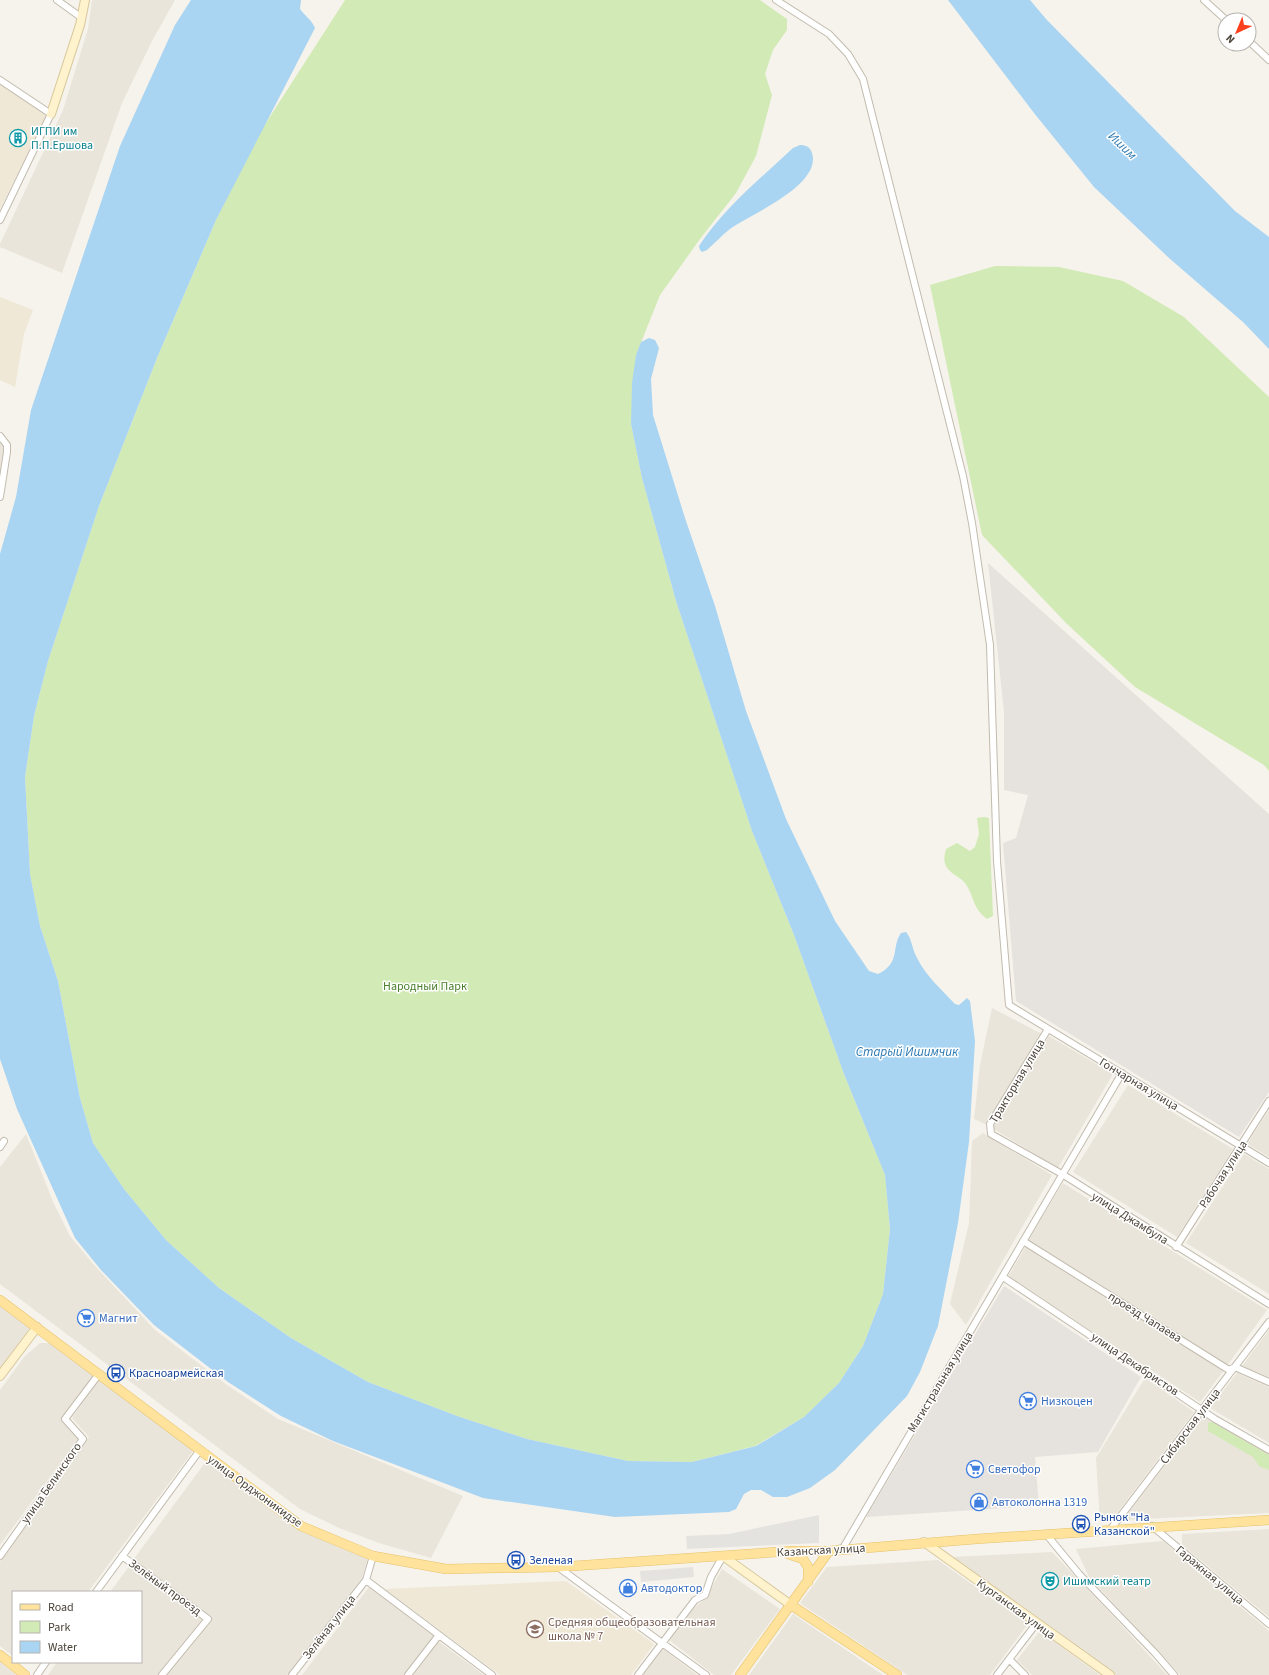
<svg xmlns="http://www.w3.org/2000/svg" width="1269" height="1675" font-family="'Source Sans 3',sans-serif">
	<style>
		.residential { fill: #eae5da }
		.industrial { fill: #e6e2dd }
		.education { fill: #efe8d6 }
		.green { fill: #d2eab5 }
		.parking { fill: #e5e3e0 }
		.water { fill: #a9d4f2 }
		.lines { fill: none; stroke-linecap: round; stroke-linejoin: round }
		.street-casing { stroke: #c2bbae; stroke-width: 8 }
		.secondary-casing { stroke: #d6c79b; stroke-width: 10 }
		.primary-casing { stroke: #e6c16a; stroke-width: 10 }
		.street { stroke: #fff; stroke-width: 6 }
		.secondary { stroke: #fff3cd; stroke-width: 8 }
		.primary { stroke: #ffe39c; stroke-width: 9 }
		.labels { text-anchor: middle; stroke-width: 3; stroke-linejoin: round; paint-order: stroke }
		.culture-label { font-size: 12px; fill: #0d838f; stroke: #fff; text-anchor: start }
		.park-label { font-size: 12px; fill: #4a7f2a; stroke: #fff }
		.street-label { font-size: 12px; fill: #4b4439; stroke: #fff }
		.shop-label { font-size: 12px; fill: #366cbe; stroke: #fff; text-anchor: start }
		.transit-label { font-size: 12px; fill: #164399; stroke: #fff; text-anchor: start }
		.education-label { font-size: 12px; fill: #785e54; stroke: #fff; text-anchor: start }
		.water-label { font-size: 13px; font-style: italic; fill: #2e7ab2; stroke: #fff }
	</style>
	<rect width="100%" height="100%" fill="#f6f3ec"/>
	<path class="residential" d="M92 0H175L152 41 122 103 62 273 0 247V244L63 110 88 29Z
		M0 438 5 445 0 489Z
		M992 1008 1042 1034 987 1125 974 1119 980 1065Z
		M1049 1036 1113 1074 1058 1168 992 1128Z
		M1128 1085 1233 1149 1177 1237 1073 1172Z
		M1269 1110V1157L1247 1144Z
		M983 1133 1052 1175 966 1325 950 1304 969 1223 972 1141Z
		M26 1134 54 1204 70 1236 94 1265 155 1330 227 1385 278 1419 463 1496 431 1558 379 1543 339 1528 300 1509 0 1284V1167Z
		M1244 1154 1269 1169V1294L1186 1243Z
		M1063 1183 1267 1310 1227 1366 1027 1241Z
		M1026 1246 1225 1369 1200 1402 1008 1277Z
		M0 1303 31 1326 0 1369Z
		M1269 1330V1378L1242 1366Z
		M40 1343H52L95 1375 61 1419 78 1439 0 1545V1390L24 1357Z
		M1237 1373 1269 1387V1443L1210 1408Z
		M1145 1378 1194 1412 1111 1521 1100 1523 1096 1458Z
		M99 1379 193 1451 88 1592H13V1656L0 1646V1562L89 1437 72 1418Z
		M1203 1415 1269 1453V1513L1123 1520Z
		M207 1460 299 1529 368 1558 362 1578 287 1675H167L209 1617 133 1560Z
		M1269 1529V1617L1182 1545V1534Z
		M1163 1541 1269 1631V1675H1180L1089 1577 1076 1549Z
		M1052 1552 1114 1617 1167 1675H1116L952 1557Z
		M938 1560 1028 1624 990 1675H907L800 1603 827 1567Z
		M130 1565 203 1620 158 1675H48L57 1662H141V1592H110Z
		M722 1569 780 1609 731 1675H714L668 1639 694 1608 705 1599Z
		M369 1587 434 1636 406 1675H302Z
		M793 1614 883 1675H749Z
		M1040 1631 1100 1675H1032L1017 1660Z
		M438 1641 484 1675H413Z
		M662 1648 697 1675H642Z
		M0 1662 16 1675H0Z"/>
	<path class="industrial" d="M988 563 1269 814V1092L1239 1137 1016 1001 1003 843 1016 838 1028 795 1004 790V712Z
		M1004 1286 1141 1377 1098 1452 1035 1457 1039 1506 866 1517Z"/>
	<path class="education" d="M0 84 47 115 0 209Z
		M0 297 33 310 24 334 15 387 0 380Z
		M566 1581 654 1644 631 1675H500L385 1589Z"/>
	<path class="green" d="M345 0H760L787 19V30L773 50 765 74 772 95 756 156 736 193 700 239 660 295 636 355 631 424 642 478 676 601 752 831 794 935 844 1074 885 1175 890 1229 883 1294 863 1346 839 1383 804 1417 755 1446 692 1462 628 1461 527 1439 457 1416 368 1382 291 1338 219 1288 166 1240 124 1189 93 1143 80 1098 58 981 40 926 30 874 25 777 34 716 48 661 99 506 157 358 216 220 262 129Z
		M995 266 1059 267 1123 281 1184 317 1269 397V771L1264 765 1135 687 1066 623 982 535 930 285Z
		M984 817 989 818 993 916 987 919C973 908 975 900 967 886 962 877 953 876 948 869 943 863 944 856 946 849L957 843 970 851 975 847 979 834 977 818Z
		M1212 1422 1269 1455V1470L1259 1466 1253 1457 1208 1431V1423Z"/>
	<path class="parking" d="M819 1515V1543L687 1549 686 1536 729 1534Z
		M693 1567 694 1577 641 1582 640 1571Z"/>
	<path class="water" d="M191 0H301L300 9C305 16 312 20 315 28L216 220 157 358 99 506 48 661 34 716 25 777 30 874 40 926 58 981 80 1098 93 1143 124 1189 166 1240 219 1288 291 1338 368 1382 457 1416 527 1439 628 1461 692 1462 756 1446 804 1417 839 1383 863 1346 883 1294 890 1229 885 1175 844 1074 794 935 752 831 676 601 642 478 631 424 632 383 636 355 641 342 649 338 655 340 659 348 651 379 653 415 685 518 715 606 746 711 786 819 835 921 869 971 878 974C901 963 891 947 901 933L906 932C912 939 912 949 917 958 926 976 941 989 955 1004L959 1005 967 998 970 1001 975 1041 969 1142 958 1223 938 1326 920 1372 907 1396 835 1470 810 1488 787 1497H773L761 1490H751L744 1494 736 1509 729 1512 615 1517 483 1498 333 1441 281 1416 228 1382 154 1325 101 1270 75 1238 17 1109 0 1059V554L16 497 31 410 120 146 175 25Z
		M948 0H1030L1046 19 1235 211 1269 237V349L1243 322 1169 258 1094 187 1034 113Z
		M800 145C806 145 810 147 812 153 822 185 751 214 730 229 722 235 715 243 707 250L702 252 700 250 699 246C724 208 760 179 793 148Z"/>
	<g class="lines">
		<g class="street-casing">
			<path id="street" d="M57 0 82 18
				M776 0 829 34 848 54 863 79 963 476 972 523 990 645 997 861 1009 1005 1269 1163
				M1204 0 1226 20
				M1249 41 1269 60
				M0 80 51 114 0 220
				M0 436 7 445V452L0 497
				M1048 1029 990 1124 991 1134 1062 1174 1269 1304
				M0 1147 4 1141
				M1023 1241 1229 1370 1235 1367 1269 1382
				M1176 1247 1269 1101
				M1003 1277 1215 1419 1269 1450
				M1152 1526 1269 1624
				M1110 1530 1269 1322
				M1046 1534 1079 1574 1155 1653 1174 1675
				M839 1549 843 1548 1122 1073
				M0 1556 83 1439 65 1419 99 1374
				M122 1556 208 1619 162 1675
				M373 1556 366 1580 492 1675
				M558 1567 706 1675
				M96 1592 200 1450
				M1009 1659 1025 1675
				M37 1675 46 1662
				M292 1675 366 1580
				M408 1675 439 1635
				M638 1675 695 1600 705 1595 711 1577 723 1556
				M997 1675 1036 1624"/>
		</g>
		<g class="secondary-casing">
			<path id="secondary" d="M51 114 80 25 85 0
				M0 1376 37 1327
				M924 1542 1110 1675
				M723 1556 791 1605"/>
		</g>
		<g class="primary-casing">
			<path id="primary" d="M0 1300 301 1526 373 1556 446 1569 558 1567 792 1551H829L976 1539 1269 1520
				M788 1554 803 1559 808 1567V1582
				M791 1605 897 1675
				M0 1655 25 1675
				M740 1675 829 1551"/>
		</g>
		<use href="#street" class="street"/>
		<use href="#secondary" class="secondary"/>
		<use href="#primary" class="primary"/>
	</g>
	<defs>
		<g id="building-ring" transform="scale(0.9)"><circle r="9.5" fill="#fff" stroke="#0f9aa8" stroke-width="1.5"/><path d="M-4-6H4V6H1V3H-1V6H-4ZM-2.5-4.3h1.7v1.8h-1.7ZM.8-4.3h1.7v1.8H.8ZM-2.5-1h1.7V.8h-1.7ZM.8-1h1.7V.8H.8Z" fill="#0f9aa8"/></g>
		<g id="supermarket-ring" transform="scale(0.9)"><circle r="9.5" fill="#fff" stroke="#3f7fe0" stroke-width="1.5"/><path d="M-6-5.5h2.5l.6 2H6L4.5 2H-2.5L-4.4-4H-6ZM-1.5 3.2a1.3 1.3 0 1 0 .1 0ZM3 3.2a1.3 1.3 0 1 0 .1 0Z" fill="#3f7fe0"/></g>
		<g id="bus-ring" transform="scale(0.9)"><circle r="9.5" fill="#fff" stroke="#1a4fb4" stroke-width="1.5"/><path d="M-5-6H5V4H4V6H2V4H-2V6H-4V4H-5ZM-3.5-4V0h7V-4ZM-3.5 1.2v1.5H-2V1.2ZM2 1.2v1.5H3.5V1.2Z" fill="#1a4fb4"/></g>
		<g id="shop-ring" transform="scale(0.9)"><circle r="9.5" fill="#fff" stroke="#3f7fe0" stroke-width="1.5"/><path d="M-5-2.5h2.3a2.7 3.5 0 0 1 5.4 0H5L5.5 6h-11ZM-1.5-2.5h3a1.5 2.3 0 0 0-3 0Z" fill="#3f7fe0"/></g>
		<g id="theatre-ring" transform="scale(0.9)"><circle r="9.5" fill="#fff" stroke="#0f9aa8" stroke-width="1.5"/><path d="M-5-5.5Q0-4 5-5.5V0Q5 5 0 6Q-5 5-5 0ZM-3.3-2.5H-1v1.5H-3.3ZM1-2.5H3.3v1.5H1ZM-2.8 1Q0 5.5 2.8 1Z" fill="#0f9aa8"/></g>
		<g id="school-ring" transform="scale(0.9)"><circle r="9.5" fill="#fff" stroke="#8d6e63" stroke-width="1.5"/><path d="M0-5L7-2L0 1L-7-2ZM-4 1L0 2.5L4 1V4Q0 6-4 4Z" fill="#8d6e63"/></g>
	</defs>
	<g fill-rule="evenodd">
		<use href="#building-ring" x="18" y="138"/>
		<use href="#supermarket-ring" x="86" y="1318"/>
		<use href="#bus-ring" x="116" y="1373"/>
		<use href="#supermarket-ring" x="1028" y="1401"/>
		<use href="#supermarket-ring" x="975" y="1469"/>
		<use href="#shop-ring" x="979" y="1502"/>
		<use href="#bus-ring" x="1081" y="1524"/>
		<use href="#bus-ring" x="516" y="1560"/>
		<use href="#theatre-ring" x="1050" y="1581"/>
		<use href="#shop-ring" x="628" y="1588"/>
		<use href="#school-ring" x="535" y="1629"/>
	</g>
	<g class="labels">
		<g class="culture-label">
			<text x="31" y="135">ИГПИ им<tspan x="31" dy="14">П.П.Ершова</tspan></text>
			<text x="1063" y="1585">Ишимский театр</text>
		</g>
		<g class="park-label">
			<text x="425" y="990">Народный Парк</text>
		</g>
		<g class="street-label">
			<text transform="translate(1017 1081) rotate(-59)" y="4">Тракторная улица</text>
			<text transform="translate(1139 1084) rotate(31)" y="4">Гончарная улица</text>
			<text transform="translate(1223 1174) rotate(-57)" y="4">Рабочая улица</text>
			<text transform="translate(1130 1218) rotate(32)" y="4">улица Джамбула</text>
			<text transform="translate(1145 1317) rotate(32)" y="4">проезд Чапаева</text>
			<text transform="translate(1135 1364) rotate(34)" y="4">улица Декабристов</text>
			<text transform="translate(940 1382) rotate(-59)" y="4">Магистральная улица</text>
			<text transform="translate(1190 1426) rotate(-53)" y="4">Сибирская улица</text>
			<text transform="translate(51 1483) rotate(-55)" y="4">улица Белинского</text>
			<text transform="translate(255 1491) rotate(36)" y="4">улица Орджоникидзе</text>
			<text transform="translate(821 1550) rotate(-3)" y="4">Казанская улица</text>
			<text transform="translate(1210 1575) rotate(40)" y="4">Гаражная улица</text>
			<text transform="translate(165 1587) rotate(36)" y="4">Зелёный проезд</text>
			<text transform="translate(1016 1609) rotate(36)" y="4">Курганская улица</text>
			<text transform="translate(329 1627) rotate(-52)" y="4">Зелёная улица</text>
		</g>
		<g class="shop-label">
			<text x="99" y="1322">Магнит</text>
			<text x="1041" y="1405">Низкоцен</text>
			<text x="988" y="1473">Светофор</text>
			<text x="992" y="1506">Автоколонна 1319</text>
			<text x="641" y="1592">Автодоктор</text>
		</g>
		<g class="transit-label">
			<text x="129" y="1377">Красноармейская</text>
			<text x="1094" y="1521">Рынок "На<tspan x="1094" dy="14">Казанской"</tspan></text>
			<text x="529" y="1564">Зеленая</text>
		</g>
		<g class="education-label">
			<text x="548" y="1626">Средняя общеобразовательная<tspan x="548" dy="14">школа № 7</tspan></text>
		</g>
		<g class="water-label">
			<text transform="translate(1123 145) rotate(44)" y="5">Ишим</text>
			<text x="907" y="1056">Старый Ишимчик</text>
		</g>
	</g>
	<rect x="12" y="1591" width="130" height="72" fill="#ffffff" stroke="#b7b4b0"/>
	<rect x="20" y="1604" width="20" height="6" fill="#ffe39c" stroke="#b7b4b0"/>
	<text x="48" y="1611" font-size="12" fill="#4b4439">Road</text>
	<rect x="20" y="1621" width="20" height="12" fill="#d2eab5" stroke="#b7b4b0"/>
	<text x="48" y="1631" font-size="12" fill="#4b4439">Park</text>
	<rect x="20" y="1641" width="20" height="12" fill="#a9d4f2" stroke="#b7b4b0"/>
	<text x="48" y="1651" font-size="12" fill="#4b4439">Water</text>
	<g transform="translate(1237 32) rotate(224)"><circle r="19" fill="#ffffff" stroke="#b7b4b0"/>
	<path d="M0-3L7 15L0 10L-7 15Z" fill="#fc3f1d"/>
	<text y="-6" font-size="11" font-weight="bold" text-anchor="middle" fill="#4b4439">N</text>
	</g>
</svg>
